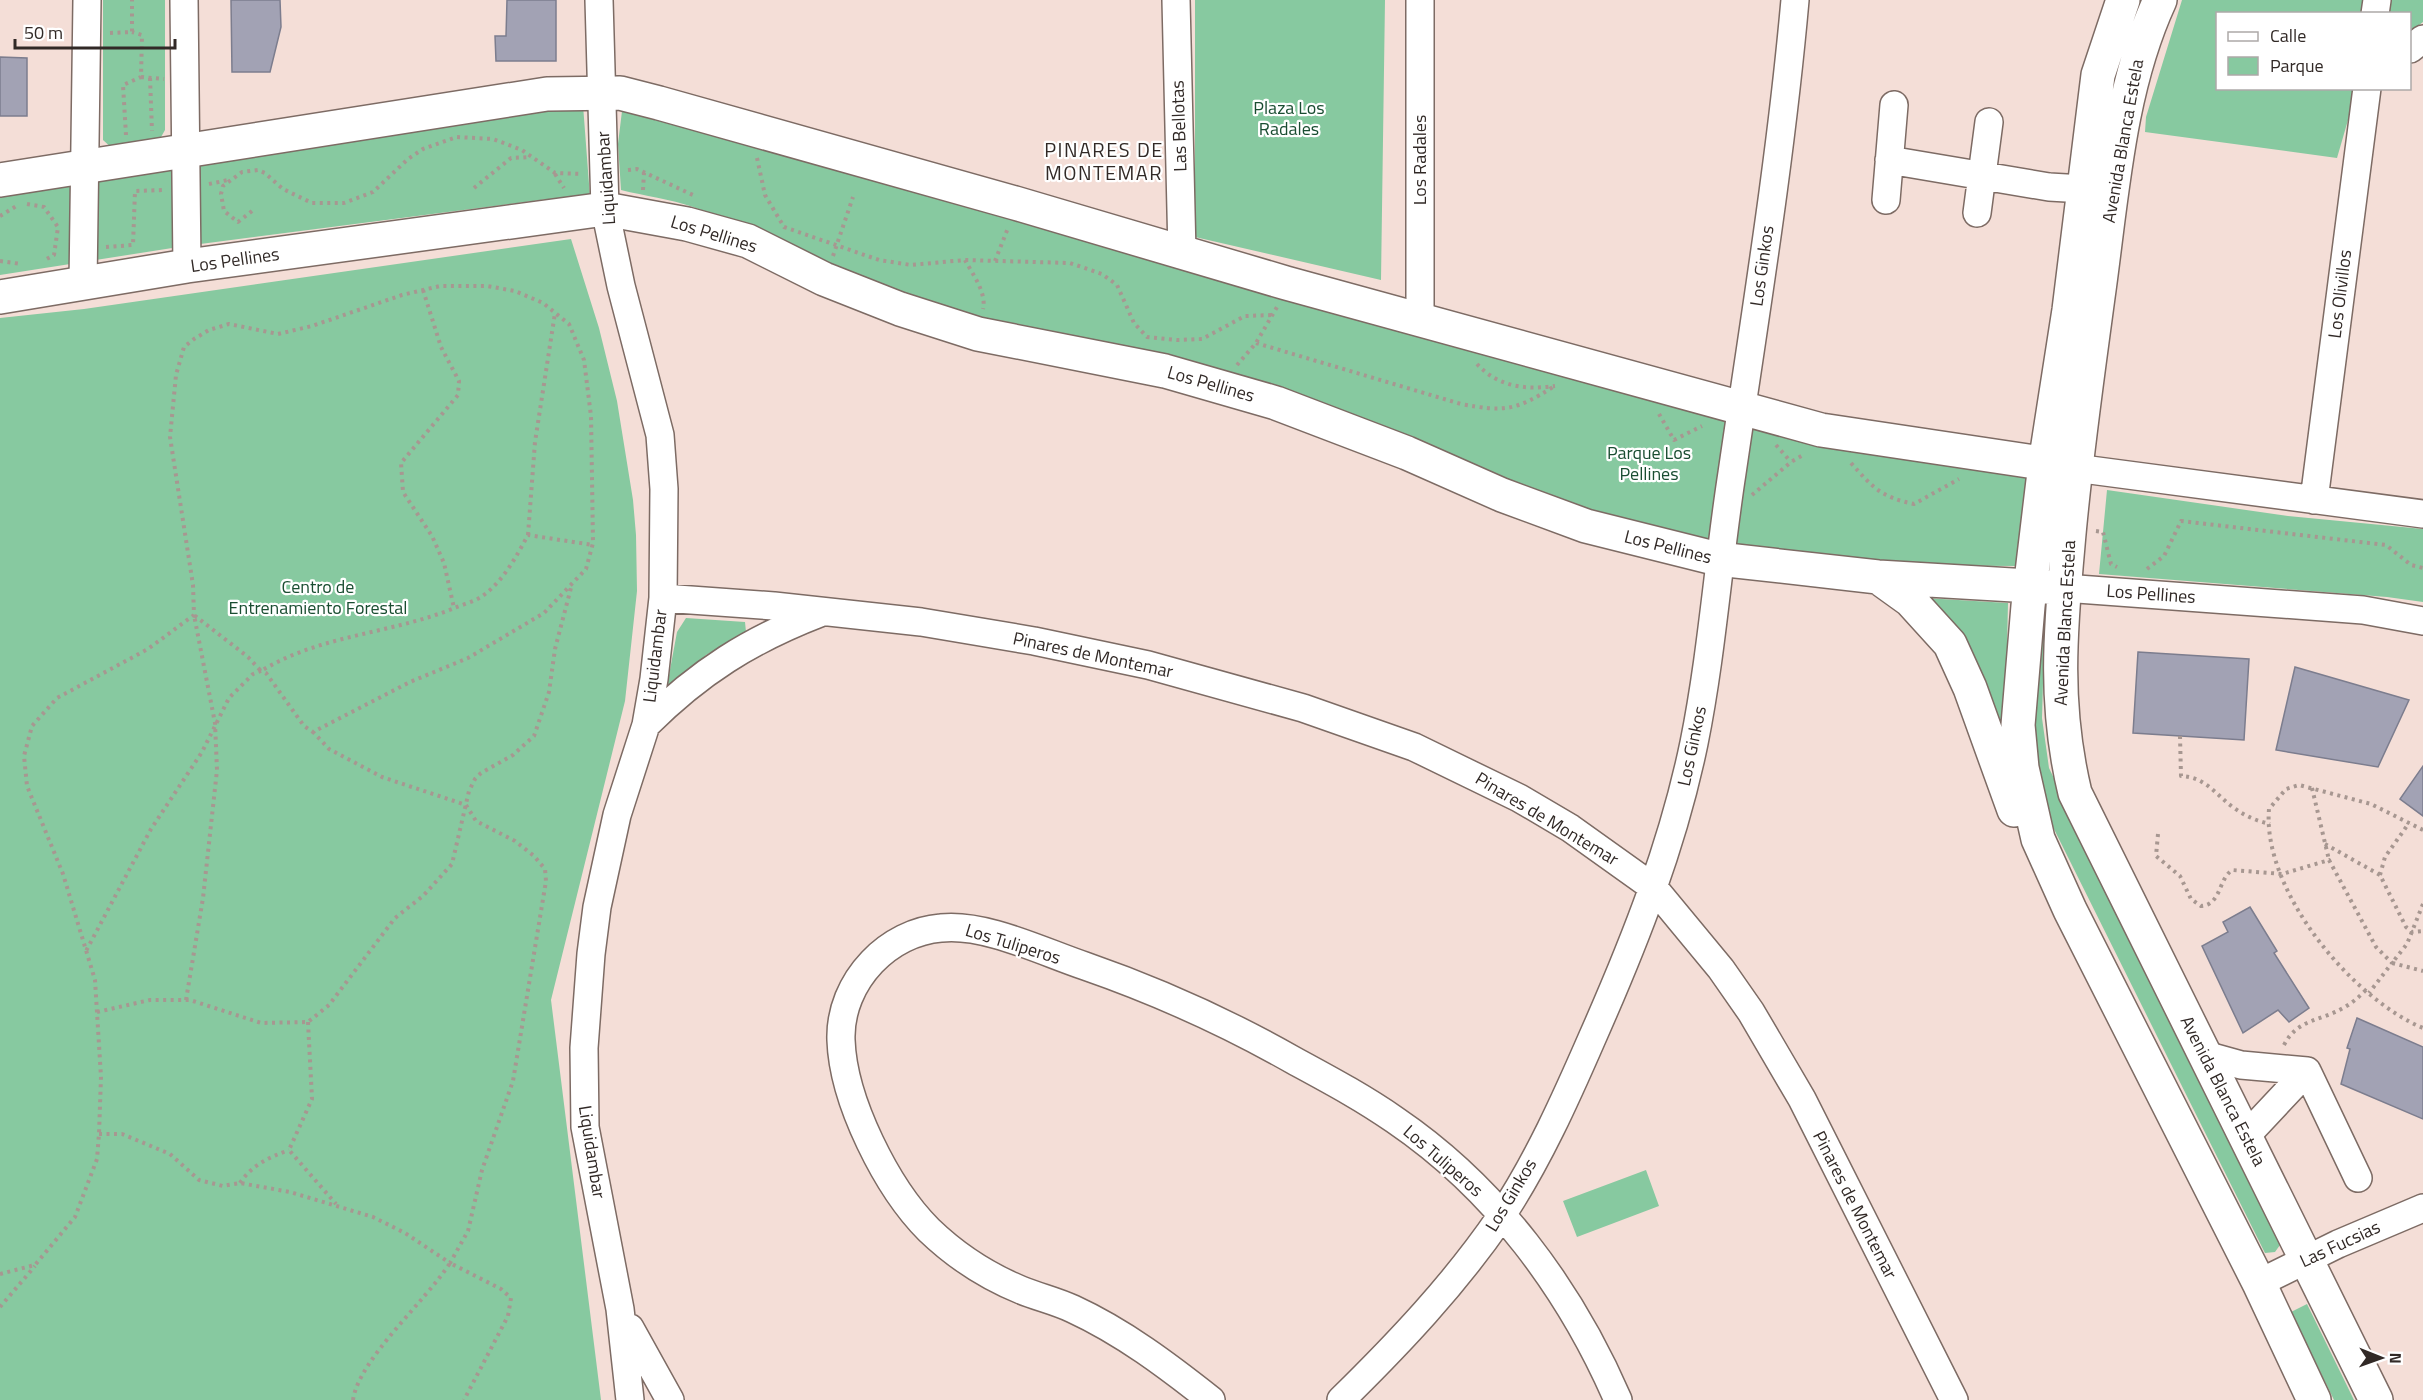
<svg xmlns="http://www.w3.org/2000/svg" width="2423" height="1400" font-family="'Titillium Web',sans-serif">
	<style>
		.green { fill: #87c9a0 }
		.building { fill: #a2a2b4; stroke: #7c7d8e; stroke-width: 1.5 }
		.lines { fill: none; stroke-linecap: round; stroke-linejoin: round }
		.minor-casing { stroke: #7d6b64; stroke-width: 30 }
		.major-casing { stroke: #7d6b64; stroke-width: 36 }
		.path { stroke: #a79791; stroke-width: 4; stroke-dasharray: 3 4.5; stroke-linecap: butt }
		.minor { stroke: #fff; stroke-width: 27 }
		.major { stroke: #fff; stroke-width: 33 }
		.labels { text-anchor: middle; stroke-width: 4.5; stroke-linejoin: round; paint-order: stroke }
		.park-label { font-size: 18px; fill: #194d31; stroke: #fff }
		.street-label { font-size: 18px; fill: #312926; stroke: #fff }
		.neighbourhood-label { font-size: 20px; letter-spacing: 1.5px; fill: #312926; stroke: #fff }
	</style>
	<rect width="100%" height="100%" fill="#f4ded7"/>
	<path class="green" d="M103 0H165V130L156 146 114 150 103 140Z
		M1195 0H1385L1381 280 1195 237Z
		M2182 0H2423V22L2410 32V14H2218V88L2357 89 2337 158 2145 132 2146 117Z
		M583 105 590 197 548 199 185 246 0 275V192Z
		M622 111 1174 262 2033 472 2018 566 1837 565 1633 527 905 296C834 267 765 232 693 207 670 199 645 196 621 190L618 144Z
		M571 239 599 328 617 401 633 500 636 535 637 591 625 701 551 1000 601 1400H0V318L84 309Z
		M2107 490 2288 516 2423 529V602L2387 597 2099 574Z
		M1925 598 2008 603 2005 736Z
		M2045 613 2042 718 2049 768 2280 1245 2275 1252 2265 1253 2045 811 2028 728 2037 615Z
		M686 618 745 622 746 632 706 655 675 688 667 686 677 632Z
		M1646 1170 1659 1206 1577 1237 1563 1201Z
		M2307 1304 2354 1400H2334L2291 1312Z"/>
	<path class="building" d="M231 0H280L281 27 270 72H232Z
		M507 0H556V61H496L495 36H506Z
		M0 57 27 58V116H0Z
		M2138 652 2249 659 2244 740 2133 733Z
		M2295 667 2409 700 2378 767 2276 750Z
		M2423 766V816L2400 799Z
		M2250 907 2277 951 2274 953 2309 1008 2289 1022 2278 1010 2243 1033 2202 946 2228 932 2223 922Z
		M2357 1018 2423 1047V1119L2341 1084 2350 1049 2347 1048Z"/>
	<g class="lines">
		<g class="minor-casing">
			<path id="minor" d="M184 0 187 266
				M599 0 605 209 621 286 660 435 664 489 663 598 654 679 646 725 617 815 597 907 591 954 584 1048 585 1127 620 1309 630 1400
				M1176 0 1182 253
				M1420 0V320
				M2375 14 2377 0
				M2410 49 2423 39
				M1889 160 2049 187 2084 189
				M1886 200 1894 105
				M1977 213 1989 122
				M83 284 87 0
				M2075 468 2423 514
				M2314 500 2367 88
				M2064 588 2363 610 2423 621
				M663 598 774 606 921 622 1034 641 1148 665 1303 708 1414 747 1519 798 1570 828 1654 888 1721 969 1751 1012 1802 1099 1954 1400
				M646 725C699 672 750 640 820 613
				M2205 1055 2241 1065 2307 1071
				M2246 1136 2307 1071 2358 1178
				M2259 1283 2338 1244 2423 1208
				M630 1328 670 1400
				M1211 1400C1168 1366 1123 1332 1073 1309 1056 1301 1038 1297 1021 1290 987 1276 956 1256 929 1230 887 1188 843 1101 841 1040 840 1011 852 983 872 962 890 943 915 930 941 928 985 923 1043 952 1085 966 1157 991 1226 1022 1293 1060 1328 1079 1362 1097 1395 1120 1495 1188 1570 1289 1618 1400
				M1341 1400C1399 1343 1454 1285 1500 1218 1538 1161 1566 1098 1593 1036 1635 941 1673 845 1694 743 1712 654 1718 563 1732 473 1755 316 1781 158 1795 0"/>
		</g>
		<g class="major-casing">
			<path id="major" d="M2123 0 2098 75 2069 310 2045 464 2028 606 2018 725 2022 768 2038 839 2070 910 2259 1283 2314 1400
				M2160 0C2118 91 2112 198 2098 297 2087 379 2075 462 2068 545 2060 633 2054 706 2075 793L2376 1400
				M0 180 547 94 620 93 659 103 1015 203 1286 283 1821 430 2075 468
				M0 297 187 266 605 209 687 224 748 241 824 279 900 309 978 334 1165 371 1276 403 1407 453 1502 495 1586 526 1718 559 1878 577 2064 588
				M1878 577 1910 600 1950 644 1970 688 2014 810"/>
		</g>
		<path class="path" d="M110 33 132 32V0
			M141 77 164 79
			M150 78 152 131
			M126 135 123 85 141 77 142 35 132 32
			M757 158 765 195 784 227 879 260 911 265 965 260 1070 263 1102 274 1117 285 1134 323 1147 337 1177 340 1202 339 1245 316 1274 315
			M628 170 637 169 695 196
			M555 174 564 188
			M209 184 228 180
			M474 188 511 158 531 157
			M643 190 644 173
			M27 204 44 207 58 227 54 255 43 261
			M252 211 238 222 224 211 221 194 223 186 242 172 258 170 265 173 283 189 312 203H344L373 192 408 159 423 149 457 137 493 139 522 150 555 173 582 174
			M0 216 18 205
			M106 247 133 245 135 191 163 190
			M833 256 853 197
			M965 260C972 273 987 293 983 309
			M0 261 21 264
			M995 261 1008 228
			M423 290 441 347 459 381 458 395 401 463 403 492 432 536 444 563 454 608
			M1256 343 1461 404C1504 412 1515 411 1553 387
			M1477 364C1498 387 1526 390 1555 386
			M1237 365 1256 343 1277 307
			M1659 414 1674 440 1702 426
			M1776 445 1791 462
			M1851 463C1873 488 1881 497 1914 504L1959 479
			M1752 495 1791 462 1805 454
			M2096 531 2103 532 2111 564 2117 567
			M528 535 535 442 555 313
			M2147 569 2164 556 2181 521 2386 545 2411 565 2423 568
			M2180 736 2181 776C2206 777 2216 795 2234 808 2245 816 2257 821 2270 824
			M2312 788 2329 860
			M2423 830 2371 804 2299 785 2286 789 2269 809C2262 890 2351 998 2423 1028
			M2158 834 2156 856 2180 876 2191 899 2201 906C2221 905 2218 880 2232 870L2282 874 2329 860 2376 947 2392 963 2369 993
			M2325 844 2380 875 2406 927 2412 932 2423 931
			M2380 875 2385 857 2409 823
			M2423 904 2407 944 2392 963 2423 971
			M186 1000 203 898 217 770 215 723 194 615 248 657 261 671C320 635 389 634 452 609 461 605 473 602 481 597 503 582 516 557 528 535L593 545
			M97 1012 150 1000H190L261 1023 308 1022 329 1005 395 918 423 896 452 864 469 791 475 779 481 773 513 755 534 736 549 692 555 649 572 584
			M308 1022 312 1099 289 1150 336 1204
			M2284 1045C2297 1019 2321 1021 2343 1008 2351 1004 2359 997 2366 990
			M99 1134H122L170 1154 199 1180 223 1186 240 1183 290 1192 373 1217 405 1233 450 1263 468 1231 482 1170 513 1081 546 881 545 869 534 856 515 841 476 821 466 805 382 777 329 749 313 732
			M240 1183C253 1164 268 1158 289 1150
			M0 1274 35 1265 75 1217 97 1159 99 1134 101 1077 95 980 63 874 27 786 24 756 32 726 57 698 148 649 194 615 193 585 170 437 176 375 184 347 194 339 209 330 229 324 278 334 312 326 402 295 440 286H487L515 291 543 303 569 324 584 360 591 416 593 543 586 569 544 613 468 658 410 682 313 732 304 726 266 673 261 671 253 674 229 698 202 752 151 829 86 951
			M0 1307 35 1266
			M353 1400C359 1359 425 1302 450 1263L501 1289 511 1298 508 1316 464 1400"/>
		<use href="#minor" class="minor"/>
		<use href="#major" class="major"/>
	</g>
	<g class="labels">
		<g class="park-label">
			<text x="1289" y="114">Plaza Los<tspan x="1289" dy="21">Radales</tspan></text>
			<text x="1649" y="459">Parque Los<tspan x="1649" dy="21">Pellines</tspan></text>
			<text x="318" y="593">Centro de<tspan x="318" dy="21">Entrenamiento Forestal</tspan></text>
		</g>
		<g class="street-label">
			<text transform="translate(1179 126) rotate(-92)" y="6">Las Bellotas</text>
			<text transform="translate(2123 141) rotate(-80)" y="6">Avenida Blanca Estela</text>
			<text transform="translate(1420 160) rotate(-90)" y="6">Los Radales</text>
			<text transform="translate(606 178) rotate(-94)" y="6">Liquidambar</text>
			<text transform="translate(714 234) rotate(17)" y="6">Los Pellines</text>
			<text transform="translate(235 260) rotate(-8)" y="6">Los Pellines</text>
			<text transform="translate(1762 266) rotate(-82)" y="6">Los Ginkos</text>
			<text transform="translate(2340 294) rotate(-83)" y="6">Los Olivillos</text>
			<text transform="translate(1211 384) rotate(16)" y="6">Los Pellines</text>
			<text transform="translate(1668 547) rotate(14)" y="6">Los Pellines</text>
			<text transform="translate(2151 594) rotate(4)" y="6">Los Pellines</text>
			<text transform="translate(2065 623) rotate(-87)" y="6">Avenida Blanca Estela</text>
			<text transform="translate(1093 655) rotate(12)" y="6">Pinares de Montemar</text>
			<text transform="translate(655 656) rotate(-83)" y="6">Liquidambar</text>
			<text transform="translate(1692 746) rotate(-78)" y="6">Los Ginkos</text>
			<text transform="translate(1547 819) rotate(31)" y="6">Pinares de Montemar</text>
			<text transform="translate(1013 944) rotate(17)" y="6">Los Tuliperos</text>
			<text transform="translate(2223 1091) rotate(63)" y="6">Avenida Blanca Estela</text>
			<text transform="translate(592 1152) rotate(81)" y="6">Liquidambar</text>
			<text transform="translate(1443 1161) rotate(41)" y="6">Los Tuliperos</text>
			<text transform="translate(1511 1195) rotate(-59)" y="6">Los Ginkos</text>
			<text transform="translate(1855 1205) rotate(63)" y="6">Pinares de Montemar</text>
			<text transform="translate(2340 1244) rotate(-25)" y="6">Las Fucsias</text>
		</g>
		<g class="neighbourhood-label">
			<text x="1104" y="157">PINARES DE<tspan x="1104" dy="23">MONTEMAR</tspan></text>
		</g>
	</g>
	<rect x="2216" y="12" width="195" height="78" fill="#ffffff" stroke="#ada9a8" stroke-width="1.5"/>
	<rect x="2228" y="32" width="30" height="9" fill="#ffffff" stroke="#ada9a8" stroke-width="1.5"/>
	<text x="2270" y="42" font-size="18" fill="#312926">Calle</text>
	<rect x="2228" y="57" width="30" height="18" fill="#87c9a0" stroke="#ada9a8" stroke-width="1.5"/>
	<text x="2270" y="72" font-size="18" fill="#312926">Parque</text>
	<g transform="translate(2381 1358) rotate(91)" stroke="#ffffff" stroke-width="4.5" paint-order="stroke">
	<path d="M0-4.5L10 22L0 15L-10 22Z" fill="#312926"/>
	<text y="-9" font-size="16" font-weight="bold" text-anchor="middle" fill="#312926">N</text>
	</g>
	<path d="M15 39v9h160v-9" fill="none" stroke="#312926" stroke-width="3"/>
	<text x="24" y="39" font-size="18" fill="#312926" stroke="#ffffff" stroke-width="4.5" paint-order="stroke">50 m</text>
</svg>
